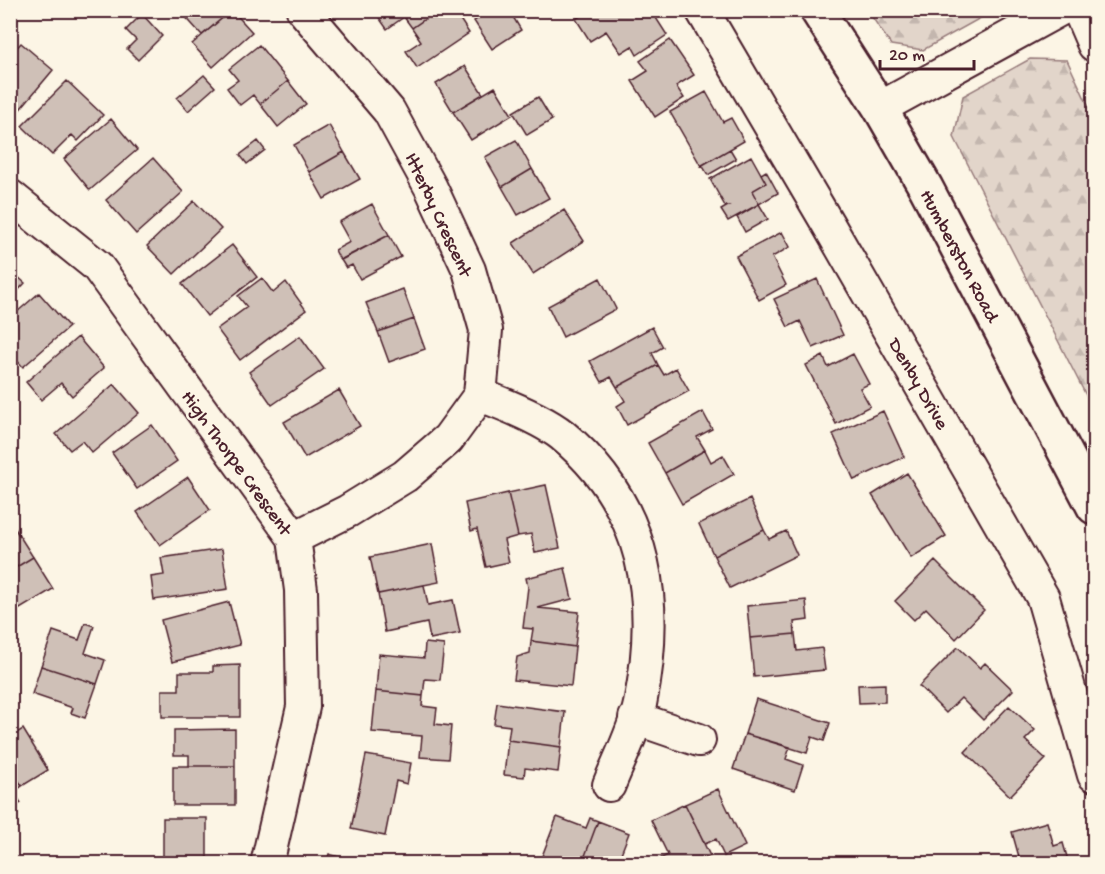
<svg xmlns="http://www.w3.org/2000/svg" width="1105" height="874" font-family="'Gochi Hand',sans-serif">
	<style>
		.forest { fill: url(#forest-firs); stroke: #967a7a; stroke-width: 1.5 }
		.building { fill: #cfc0b7; stroke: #4a1f2b; stroke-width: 1.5 }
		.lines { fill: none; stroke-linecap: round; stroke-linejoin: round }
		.street-casing { stroke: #4a1f2b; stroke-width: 36 }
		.primary-casing { stroke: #4a1f2b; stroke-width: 38 }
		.street { stroke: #fcf5e5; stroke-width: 32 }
		.primary { stroke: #fcf5e5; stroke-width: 33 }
		.labels { text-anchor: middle; stroke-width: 5; stroke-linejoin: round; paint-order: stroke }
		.street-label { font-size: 20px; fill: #4a1f2b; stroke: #fcf5e5 }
	</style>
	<defs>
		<pattern id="forest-firs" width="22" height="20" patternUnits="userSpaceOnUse" patternTransform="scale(1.5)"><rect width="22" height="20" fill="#e2d5ca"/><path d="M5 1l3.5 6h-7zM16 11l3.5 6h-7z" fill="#c3b6ae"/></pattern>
	</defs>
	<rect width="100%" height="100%" fill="#fcf5e5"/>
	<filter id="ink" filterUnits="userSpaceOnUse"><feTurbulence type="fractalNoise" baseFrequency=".0167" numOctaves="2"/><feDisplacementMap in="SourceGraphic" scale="12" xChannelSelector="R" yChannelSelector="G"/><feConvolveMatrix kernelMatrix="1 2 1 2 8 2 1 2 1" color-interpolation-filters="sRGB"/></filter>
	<g filter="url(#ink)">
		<path class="forest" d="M868 11H993L923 50 891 45Z
			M1030 59 1067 60 1094 118V411L954 137 963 96Z"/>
		<path class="building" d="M183 10H232L202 35 181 12Z
			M232 10 252 32 213 67 192 44Z
			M376 10H438L412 28 404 17 387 29 375 12Z
			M438 10H454L469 33 417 68 406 51 421 41 412 28Z
			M491 10H509L521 30 492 49 474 21Z
			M589 10H651L667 35 637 55 632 46 621 53 606 31 590 41 576 19Z
			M142 14 162 36 138 60 127 49 136 40 126 30Z
			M670 40 694 75 676 86 684 98 655 117 632 81 648 71 640 61Z
			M21 43 53 70 11 120 10 55Z
			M259 45 288 81 260 104 253 95 240 105 227 88 238 80 229 69Z
			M465 66 483 94 453 112 436 84Z
			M204 75 215 87 188 111 177 98Z
			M67 81 103 115 78 141 72 135 52 155 22 126Z
			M288 81 306 104 278 127 260 104Z
			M495 87 512 115 471 140 453 112Z
			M706 92 723 122 731 118 744 141 701 166 670 112Z
			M538 97 552 120 527 135 513 112Z
			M111 119 137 150 90 190 64 159Z
			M329 125 344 152 309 172 294 145Z
			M516 140 532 169 502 187 485 157Z
			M258 141 265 150 247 164 240 155Z
			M730 149 736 159 708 175 702 165Z
			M344 152 360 179 324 199 309 172Z
			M751 156 766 183 752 191 759 204 728 221 721 210 728 206H725L710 179Z
			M153 158 183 192 136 234 106 200Z
			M532 169 549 198 518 215 502 187Z
			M766 171 778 193 759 204 752 191 766 183 761 174Z
			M194 201 221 229 174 274 147 246Z
			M372 204 389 235 340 260 335 250 350 242 339 222Z
			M759 204 768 219 745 232 737 217Z
			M564 210 584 241 533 274 513 243Z
			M782 232 790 247 772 257 786 285 759 300 736 256Z
			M389 235 401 257 360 279 352 265 346 268 341 260Z
			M232 245 257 277 207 316 182 284Z
			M10 270 25 283 10 299Z
			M262 278 273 293 286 282 306 310 240 360 217 329 247 307 238 296Z
			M600 278 616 309 563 337 548 306Z
			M817 279 843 335 813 348 800 321 788 327 774 299Z
			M403 289 414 319 378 332 366 303Z
			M39 293 69 327 23 367 10 353V318Z
			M414 319 425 349 389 362 378 332Z
			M652 327 663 347 652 353 658 365 617 387 611 377 602 382 590 361Z
			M300 336 324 369 272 405 249 372Z
			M78 337 104 368 72 396 61 383 41 400 26 382Z
			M853 354 869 384 860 388 870 406 836 424 806 365 823 356 828 367Z
			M658 365 664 375 676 368 689 391 627 425 617 406 625 401 617 387Z
			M114 384 139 413 92 453 82 441 70 450 56 434Z
			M339 390 360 426 305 458 284 422Z
			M883 411 904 457 854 480 833 434Z
			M703 412 712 429 697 437 705 450 665 473 648 443Z
			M152 425 177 461 137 489 112 453Z
			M705 450 711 462 723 455 734 474 682 504 665 473Z
			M907 473 946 536 911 558 872 495Z
			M188 477 210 510 160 545 137 512Z
			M546 485 560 548 535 553 531 534 518 536 508 493Z
			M508 493 518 536 504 540 509 562 486 567 477 529 471 531 465 503Z
			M750 499 764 530 714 556 699 524Z
			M12 524 33 557 10 571V525Z
			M764 530 769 539 786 531 797 555 730 588 714 556Z
			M432 544 439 582 378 594 370 557Z
			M222 549 228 589 154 600 151 577 164 575 161 558Z
			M33 557 53 589 10 615V571Z
			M935 561 984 610 956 639 926 608 914 620 895 601Z
			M565 568 572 599 538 608 579 612 575 647 531 641 533 629 523 628 528 587 526 578Z
			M424 585 428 605 453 600 460 633 430 639 427 623 385 632 378 594Z
			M806 600 808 620 794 622 795 634 750 638 747 606Z
			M229 602 240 645 172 662 161 620Z
			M85 623 94 626 85 653 105 660 97 684 41 666 53 631 79 640Z
			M795 634 797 651 822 648 825 670 754 677 750 638Z
			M531 641 575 647 571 686 514 680 517 657 530 653Z
			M425 643 444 645 440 680 425 679 423 696 376 691 379 654 424 658Z
			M958 647 980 668 985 663 1013 690 983 720 961 698 946 713 919 686Z
			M240 665V717H162V690H179V672H213V666Z
			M41 666 97 684 85 718 71 713 73 708 32 694Z
			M885 684V702L859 703 858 685Z
			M376 691 423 696 422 706 437 708 435 724 451 726 448 759 420 757 422 736 372 732Z
			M756 699 830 723 824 741 812 737 807 753 745 734Z
			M497 703 565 712 561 747 508 740 510 726 494 724Z
			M1009 706 1035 730 1025 740 1046 759 1010 796 965 752Z
			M23 729 48 770 22 786 10 767V737Z
			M235 729V766H189V755H174V730Z
			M745 734 790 747 786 759 803 765 795 790 733 769Z
			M508 740 561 747 558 772 525 768 524 777 504 775Z
			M366 755 411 763 407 784 396 781 385 836 351 829Z
			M173 766H235V805H173Z
			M10 767 22 786 14 792 21 803 10 810Z
			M718 789 745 846 724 856 716 839 705 844 685 804Z
			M685 804 710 856 698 862 699 864H654L653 862 668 855 651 820Z
			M557 817 586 828 590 818 598 821 582 864 571 862V864H539Z
			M163 818H207V864H163Z
			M598 821 629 833 617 864H582Z
			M1047 822 1054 846 1063 843 1069 864H1021L1012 832Z
			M329 854 362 864H326Z"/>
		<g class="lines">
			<g class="street-casing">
				<path id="street" d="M702 10 828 224 1043 598 1094 775
					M1079 10 1094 45
					M880 108 1059 10
					M10 196 97 266 294 538 301 590 303 707 267 864
					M480 395C504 404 543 420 562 435 647 505 661 601 640 704 635 729 619 760 609 785
					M294 538 348 511 405 476 448 439 480 395 486 330 469 270 431 188 389 111 303 10
					M635 718 699 740"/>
			</g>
			<g class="primary-casing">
				<path id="primary" d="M817 10 880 108 926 188 1094 507"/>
			</g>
			<use href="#street" class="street"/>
			<use href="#primary" class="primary"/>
		</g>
	</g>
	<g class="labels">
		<g class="street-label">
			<text transform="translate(440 214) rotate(65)" y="7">Itterby Crescent</text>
			<text transform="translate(961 255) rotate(62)" y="7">Humberston Road</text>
			<text transform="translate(920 383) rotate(60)" y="7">Denby Drive</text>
			<text transform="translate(238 462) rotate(54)" y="7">High Thorpe Crescent</text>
		</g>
	</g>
	<rect width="1105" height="874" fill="none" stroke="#fcf5e5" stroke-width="36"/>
	<rect x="18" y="18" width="1069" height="838" fill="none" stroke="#4a1f2b" stroke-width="2" filter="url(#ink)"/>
	<path d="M880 60v9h94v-9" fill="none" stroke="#4a1f2b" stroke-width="3"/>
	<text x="889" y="60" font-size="18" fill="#4a1f2b" stroke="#fcf5e5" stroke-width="4.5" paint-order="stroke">20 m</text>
</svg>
